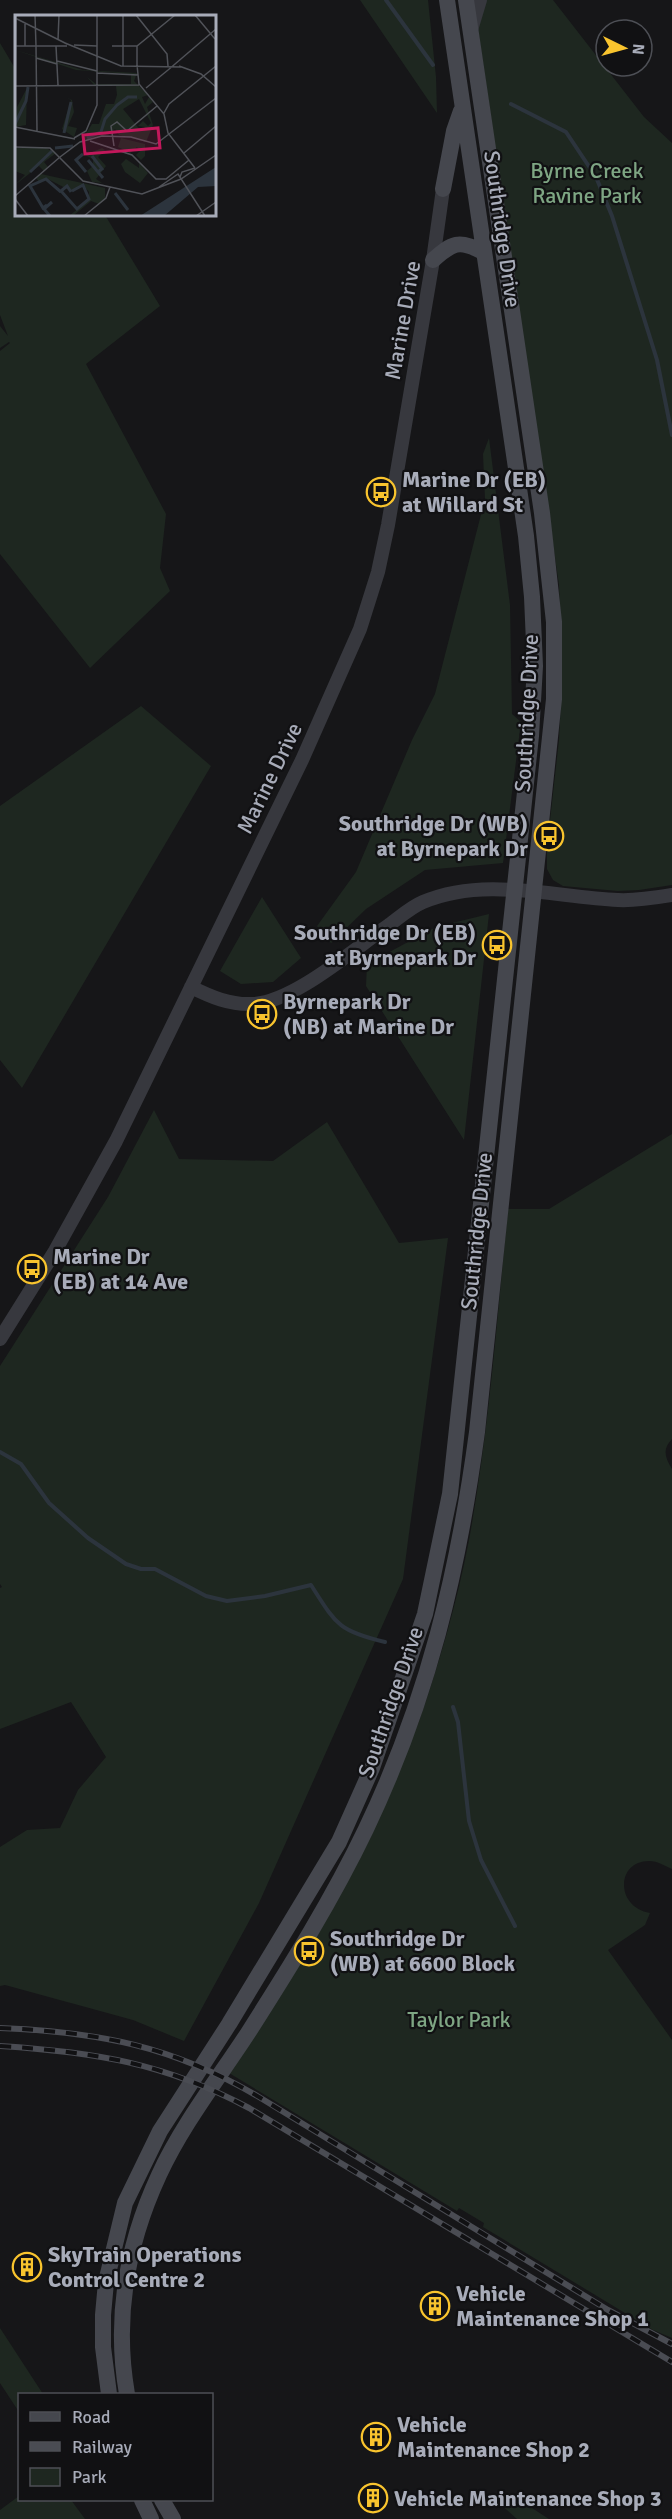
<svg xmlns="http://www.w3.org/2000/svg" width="672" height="2519" font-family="Signika,sans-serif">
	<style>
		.green { fill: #1e2720 }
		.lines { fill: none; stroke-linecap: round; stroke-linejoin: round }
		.stream { stroke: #2c343d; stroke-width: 4 }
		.tertiary { stroke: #37383e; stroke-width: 14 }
		.secondary { stroke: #45474e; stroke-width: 16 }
		.rail-casing { stroke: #4a4c53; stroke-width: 6 }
		.rail { stroke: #111113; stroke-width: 4; stroke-dasharray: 11; stroke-linecap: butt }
		.labels { text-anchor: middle; stroke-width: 4.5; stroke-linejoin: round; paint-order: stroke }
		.park-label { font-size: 22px; fill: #7ea583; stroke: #111113 }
		.street-label { font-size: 22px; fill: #a8acb9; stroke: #111113 }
		.poi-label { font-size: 22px; font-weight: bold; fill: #a8acb9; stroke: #111113; text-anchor: start }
		.inset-river { fill: none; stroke: #2c343d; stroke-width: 3 }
		.inset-road { fill: none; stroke: #505258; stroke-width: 1.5 }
		.view { fill: #c2185b; fill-opacity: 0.15; stroke: #c2185b; stroke-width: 3 }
		.inset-edge { fill: none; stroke: #a8acb9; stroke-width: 3 }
	</style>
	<rect width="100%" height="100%" fill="#161618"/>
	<path class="green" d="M360 0H428L436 77 437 113Z
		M486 0H553L644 117 672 143V885L639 890 618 891 563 886 553 880 547 869V847L559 740 562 680 559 585 478 29Z
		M0 43 16 70V214L105 215 160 306 86 364 166 514 160 568 170 591 90 668 0 554V351L10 343 9 342 0 348V326L8 336 0 315Z
		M489 438 510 605 512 714 521 722 503 863 425 870 366 909 331 943 317 926 356 872 412 740 435 694 485 499 483 454Z
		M141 706 211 766 22 1088 0 1060V806Z
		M262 897 301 958 273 982 241 984 220 971Z
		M489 914 464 1140 366 986 367 964 436 927Z
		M154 1110 179 1159 273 1161 327 1122 399 1243 448 1238 403 1579 259 1903 184 2041 133 2020 5 1985 0 1986V1847L27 1830 60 1828 78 1790 106 1757 71 1702 0 1729V1588L2 1587 0 1584V1366L108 1197Z
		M672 1134V1439C662 1449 665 1458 672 1469V1869C665 1866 658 1861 649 1861 616 1861 615 1907 650 1913L645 1925 608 1950 672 2040V2338L653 2330 483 2227 484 2223 459 2208 457 2211 229 2073 418 1724C439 1664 457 1603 469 1540 489 1431 497 1319 508 1209H549Z
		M0 2328 43 2394H20L19 2412 0 2383Z
		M503 2495 518 2499 549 2519H517L498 2502Z
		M19 2496 20 2500H71L85 2519H0V2510Z"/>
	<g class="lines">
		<path class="stream" d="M386 0 433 65
			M511 104 566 132 596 177 612 216 657 360 672 435
			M0 1452 21 1464 49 1503 88 1538 126 1564 141 1569H155L206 1596 227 1601 265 1596 311 1585C336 1624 338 1631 385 1642
			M453 1707 458 1722 469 1821 481 1860 515 1926"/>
		<path class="tertiary" d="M471 30 480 0
			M191 987C211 997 230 1005 252 1004 293 1003 355 948 389 925 400 917 411 907 423 902 484 876 554 897 618 900 636 901 654 898 672 895
			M0 1339 55 1251 116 1141 302 760 360 629 378 572 388 525 433 260 443 189"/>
		<path class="secondary" d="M443 189 454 131 461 111
			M433 260C452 243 459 239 483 252
			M109 2394 103 2347V2315L106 2282 125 2203 160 2131 229 2024 339 1842 372 1768 425 1614 450 1494 531 736 535 666 532 597 526 536 447 0
			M127 2394C114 2319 127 2244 159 2175 182 2125 218 2079 248 2033 290 1967 332 1900 366 1829 428 1699 458 1573 477 1432L554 699V622L542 513 466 0
			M142 2500 151 2519
			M162 2500 173 2519"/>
		<g class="rail-casing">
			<path id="rail" d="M0 2028C99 2032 173 2046 259 2097L608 2310 672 2344
				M0 2046C94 2052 165 2063 249 2108L672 2362"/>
		</g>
		<use href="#rail" class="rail"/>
	</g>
	<defs>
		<g id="bus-ring" transform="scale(1.5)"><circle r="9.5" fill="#111113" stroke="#f9c42e" stroke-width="1.5"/><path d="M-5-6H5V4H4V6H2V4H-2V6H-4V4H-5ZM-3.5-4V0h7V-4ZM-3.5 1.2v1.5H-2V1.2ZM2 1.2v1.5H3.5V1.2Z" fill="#f9c42e"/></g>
		<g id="building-ring" transform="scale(1.5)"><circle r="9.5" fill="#111113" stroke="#f9c42e" stroke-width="1.5"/><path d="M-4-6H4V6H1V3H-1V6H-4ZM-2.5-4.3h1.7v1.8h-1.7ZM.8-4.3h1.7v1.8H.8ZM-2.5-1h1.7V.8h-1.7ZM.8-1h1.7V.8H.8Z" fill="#f9c42e"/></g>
	</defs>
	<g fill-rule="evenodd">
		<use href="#bus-ring" x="381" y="492"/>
		<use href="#bus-ring" x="549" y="836"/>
		<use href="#bus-ring" x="497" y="945"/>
		<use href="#bus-ring" x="262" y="1014"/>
		<use href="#bus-ring" x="32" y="1269"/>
		<use href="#bus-ring" x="309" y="1951"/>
		<use href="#building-ring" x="27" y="2267"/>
		<use href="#building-ring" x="435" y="2306"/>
		<use href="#building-ring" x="376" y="2437"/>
		<use href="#building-ring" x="373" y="2498"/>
	</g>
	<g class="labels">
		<g class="park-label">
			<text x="587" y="178">Byrne Creek<tspan x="587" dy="25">Ravine Park</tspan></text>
			<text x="459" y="2027">Taylor Park</text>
		</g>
		<g class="street-label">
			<text transform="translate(503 229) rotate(82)" y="8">Southridge Drive</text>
			<text transform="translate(402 320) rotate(-80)" y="8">Marine Drive</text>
			<text transform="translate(526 713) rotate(-87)" y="8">Southridge Drive</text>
			<text transform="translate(269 778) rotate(-64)" y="8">Marine Drive</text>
			<text transform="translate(476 1231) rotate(-84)" y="8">Southridge Drive</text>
			<text transform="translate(390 1702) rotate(-71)" y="8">Southridge Drive</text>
		</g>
		<g class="poi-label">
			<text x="402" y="487">Marine Dr (EB)<tspan x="402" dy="25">at Willard St</tspan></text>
			<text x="528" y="831" text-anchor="end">Southridge Dr (WB)<tspan x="528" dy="25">at Byrnepark Dr</tspan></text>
			<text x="476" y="940" text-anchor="end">Southridge Dr (EB)<tspan x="476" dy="25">at Byrnepark Dr</tspan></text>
			<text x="283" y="1009">Byrnepark Dr<tspan x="283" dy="25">(NB) at Marine Dr</tspan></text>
			<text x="53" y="1264">Marine Dr<tspan x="53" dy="25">(EB) at 14 Ave</tspan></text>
			<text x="330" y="1946">Southridge Dr<tspan x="330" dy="25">(WB) at 6600 Block</tspan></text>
			<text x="48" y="2262">SkyTrain Operations<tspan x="48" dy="25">Control Centre 2</tspan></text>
			<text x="456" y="2301">Vehicle<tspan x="456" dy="25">Maintenance Shop 1</tspan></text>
			<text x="397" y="2432">Vehicle<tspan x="397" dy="25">Maintenance Shop 2</tspan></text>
			<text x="394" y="2506">Vehicle Maintenance Shop 3</text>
		</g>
	</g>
	<g transform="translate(15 15)">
		<rect width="201" height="201" fill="#161618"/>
		<path d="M0 35 68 55 122 58 119 66 133 80 127 82 130 89 134 82 138 87 132 92 138 110 131 127 104 120 100 114 95 119 67 125 77 109H84L91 89H99L102 80 101 71H80L72 62 81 69H116V59L61 55ZM124 84 136 108 133 111 128 106 123 111 130 112 126 116 108 94ZM12 73 11 110 0 112 2 92ZM51 82 57 85 59 97 53 111 62 113 59 122 47 114 56 85ZM106 123 130 129V141L126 145 121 140 125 136 122 132 115 138 103 132ZM0 133H31L41 138 29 147 33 152 29 156 24 151 0 170 10 160 0 156ZM87 133 90 135 83 142 91 151 81 164 87 168 77 167 72 156 78 151V144L70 140ZM111 144 124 153V148L133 158 125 168 110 157 106 149ZM26 159 90 173V184L84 189 76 186 59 200 54 201 74 185V177L68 170 56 176 31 163 25 168 21 163Z" fill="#1e2720" fill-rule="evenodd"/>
		<path d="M201 152V171L183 172 149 201H125Z" fill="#2c343d"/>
		<path class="inset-river" d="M0 109 11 86 13 72M49 118 56 87M72 123 86 117 90 104 102 90 113 82H122M40 133 58 131M68 139 61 145 71 157M77 141 87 154 84 156M73 145 88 163M15 157 37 136M56 177 52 171 46 176 62 194 74 184 68 170 57 176M100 178 113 195M32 190 28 193 15 171 31 164 46 177M35 201 29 194 37 187"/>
		<path class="inset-road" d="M20 0 21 31M121 0 152 39 153 51M180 0 200 24M0 3 52 29M10 9V31M43 25 44 0M50 28 106 51 166 52M59 30 82 31M0 31H52M21 31 22 116M41 31 43 70M97 31H122L160 0M122 31V50M21 43 42 49M42 46 82 56M122 50 124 69 149 99 153 118 180 153M108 51V0M164 51 186 59 201 72M153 55 201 14M82 58 123 60M0 71 124 70M131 73 153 55M149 98 154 89 201 51M0 99 1 0M0 112 60 124M59 123 71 116 82 90V0M75 126 117 140 141 164H151L174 145M99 131 96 111 102 107 112 116 142 91M0 132 35 133 68 166 127 179 166 164 201 140M169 138 201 111M45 142 65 127 87 121 116 122 141 129 201 83M165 162 167 157 180 153M144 172 163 159 190 201M0 181 45 142M0 184 13 201M69 201 91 183 95 172M181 201 201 187"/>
		<path class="view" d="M143 113 145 133 70 139 68 120Z"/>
		<rect width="201" height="201" class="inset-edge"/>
	</g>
	<rect x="18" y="2393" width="195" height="108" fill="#111113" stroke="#4d4f55" stroke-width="1.5"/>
	<rect x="30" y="2412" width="30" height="9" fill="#45474e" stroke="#4d4f55" stroke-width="1.5"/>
	<text x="72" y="2423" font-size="18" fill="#a8acb9">Road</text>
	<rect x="30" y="2442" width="30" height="9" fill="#4a4c53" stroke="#4d4f55" stroke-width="1.5"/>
	<text x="72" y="2453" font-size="18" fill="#a8acb9">Railway</text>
	<rect x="30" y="2468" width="30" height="18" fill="#1e2720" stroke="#4d4f55" stroke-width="1.5"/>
	<text x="72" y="2483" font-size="18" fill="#a8acb9">Park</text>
	<g transform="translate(624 48) rotate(95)"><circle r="28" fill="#111113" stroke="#4d4f55" stroke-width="1.5"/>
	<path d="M0-4.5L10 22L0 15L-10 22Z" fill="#f9c42e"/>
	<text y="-9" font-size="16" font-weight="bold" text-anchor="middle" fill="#a8acb9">N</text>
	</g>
</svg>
